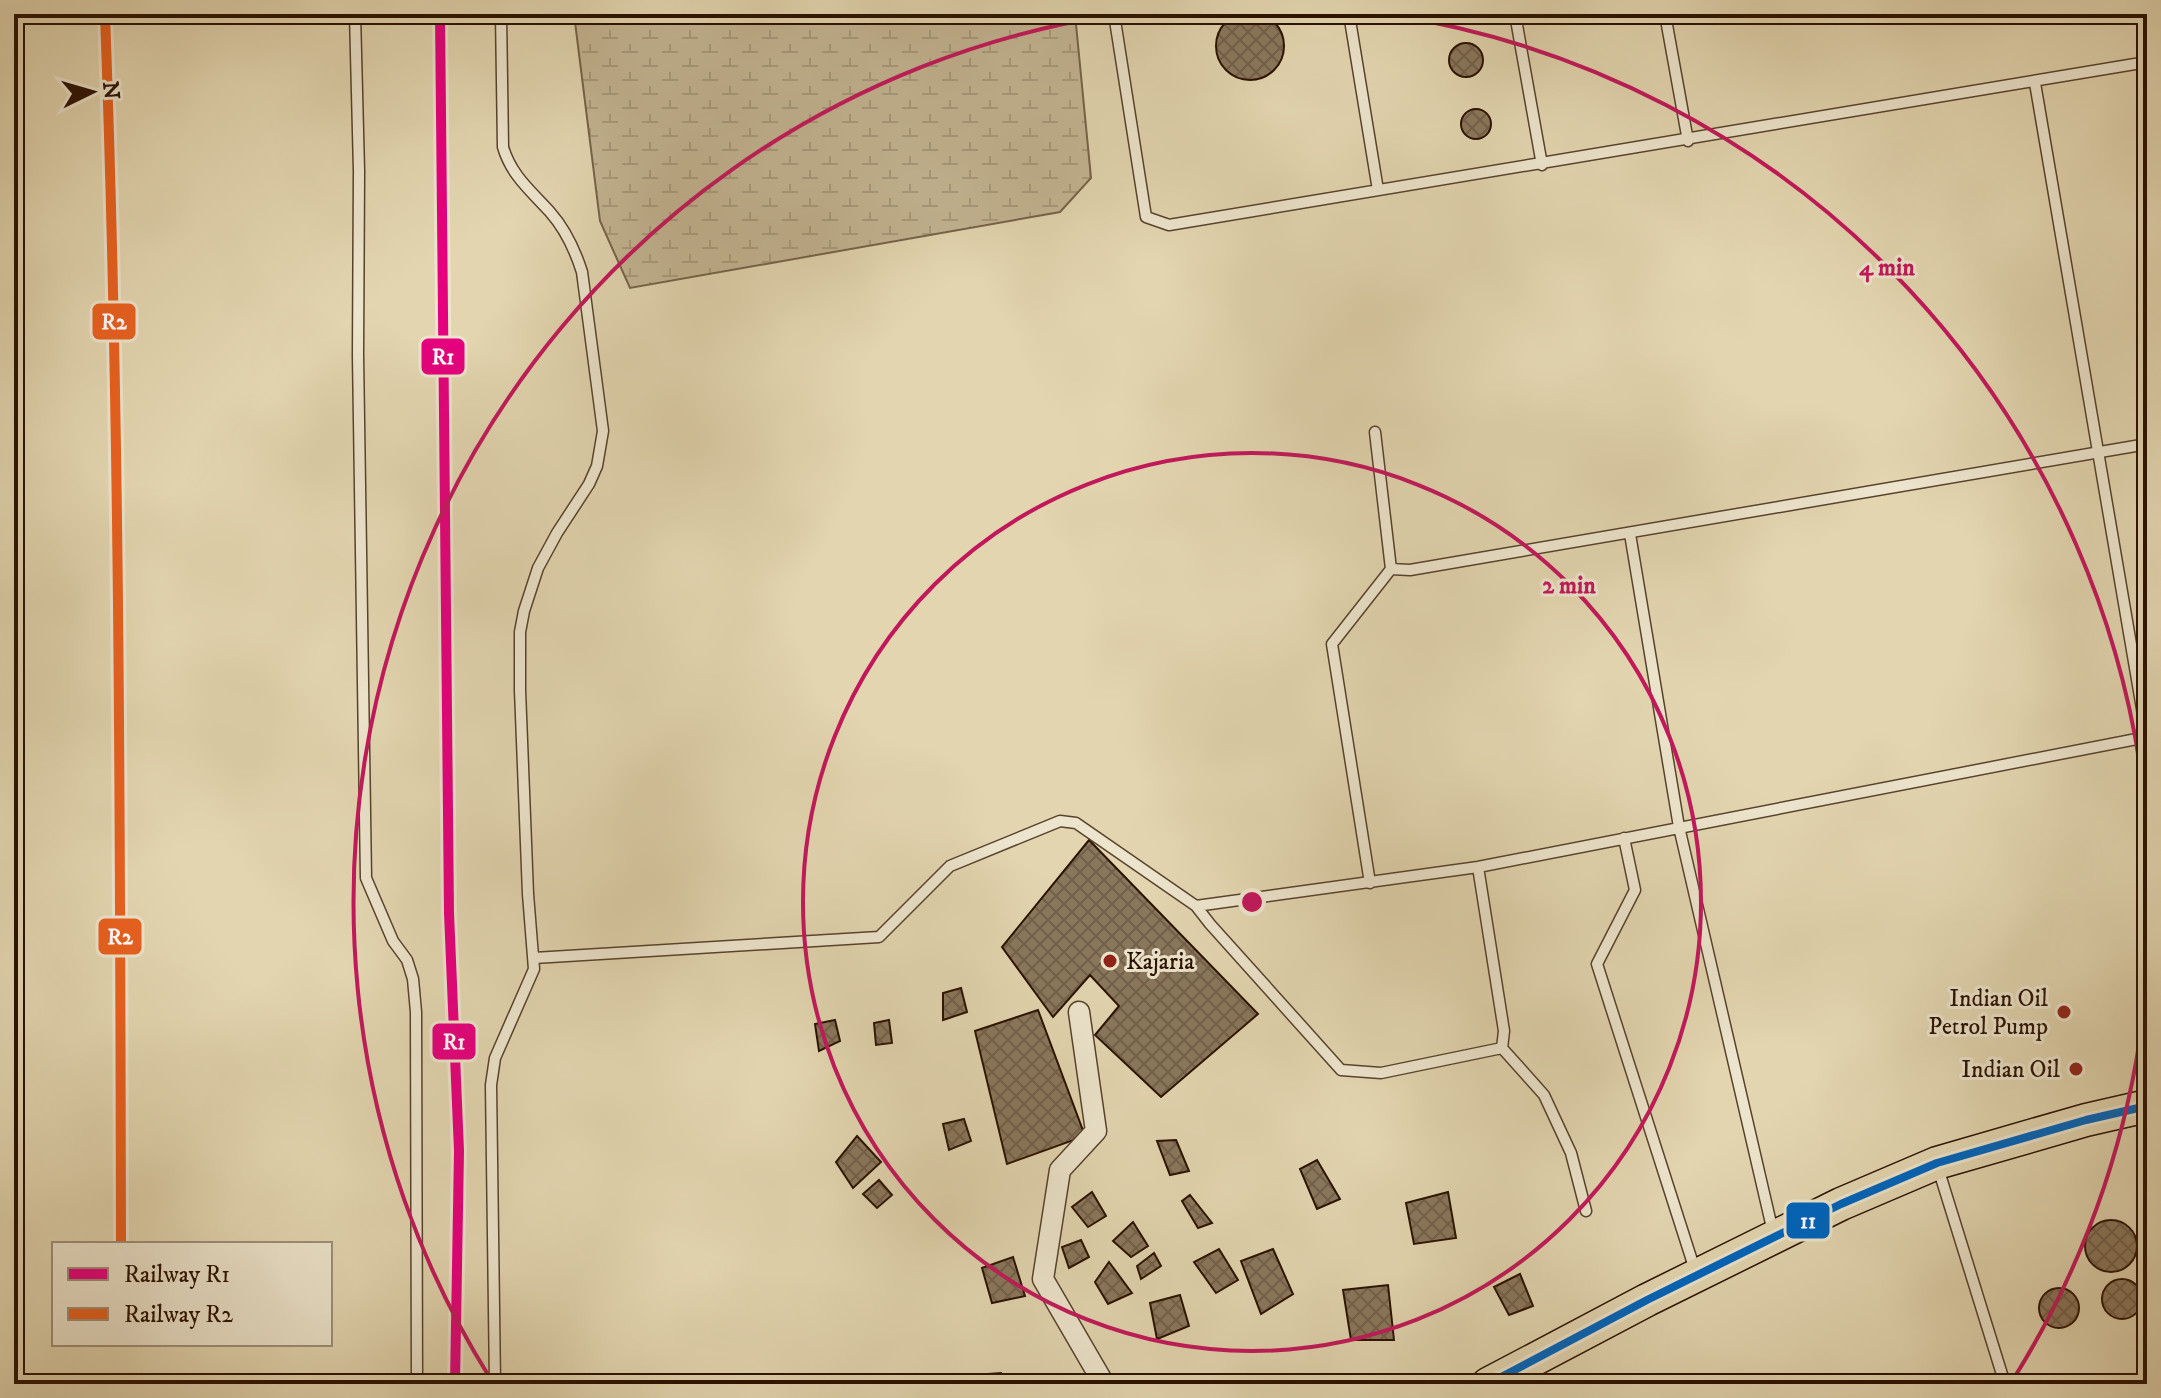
<svg xmlns="http://www.w3.org/2000/svg" width="2161" height="1398" font-family="'IM FELL DW Pica',serif">
	<style>
		.wetland { fill: url(#wetland-marsh); stroke: #766249; stroke-width: 2 }
		.building { fill: url(#building-cross-hatch); stroke: #2a1100; stroke-width: 2 }
		.lines { fill: none; stroke-linecap: round; stroke-linejoin: round }
		.service-casing { stroke: #58422c; stroke-width: 13 }
		.minor-casing { stroke: #58422c; stroke-width: 23 }
		.primary-casing { stroke: #2a1100; stroke-width: 35 }
		.service { stroke: #ece4cc; stroke-width: 10 }
		.minor { stroke: #ece4cc; stroke-width: 20 }
		.primary { stroke: #e2d5b0; stroke-width: 32 }
		.bus-1-casing { stroke: #ece4cc; stroke-width: 14 }
		.bus-1 { stroke: #0065bd; stroke-width: 8 }
		.rail-1-casing { stroke: #ece4cc; stroke-width: 16 }
		.rail-2-casing { stroke: #ece4cc; stroke-width: 16 }
		.rail-1 { stroke: #e5007d; stroke-width: 10 }
		.rail-2 { stroke: #e86120; stroke-width: 10 }
		.ring { fill: none; stroke: #c2185b; stroke-width: 4 }
		.poi-dot { fill: #8f2418; stroke: #ece4cc; stroke-width: 3 }
		.labels { text-anchor: middle; stroke-width: 6; stroke-linejoin: round; paint-order: stroke }
		.poi-label { font-size: 24px; fill: #2a1100; stroke: #ece4cc; text-anchor: end }
		.centre { fill: #c2185b; stroke: #ece4cc; stroke-width: 4 }
		.ring-label { font-size: 24px; text-anchor: middle; font-weight: bold; fill: #c2185b; stroke: #ece4cc; stroke-width: 6; stroke-linejoin: round; paint-order: stroke }
		.line-badge { stroke: #ece4cc; stroke-width: 3 }
		.badge-label { font-size: 22px; text-anchor: middle; font-weight: bold; fill: #fff }
	</style>
	<defs>
		<pattern id="wetland-marsh" width="20" height="14" patternUnits="userSpaceOnUse" patternTransform="scale(2)"><rect width="20" height="14" fill="#c3b492"/><path d="M1 5h8M5 5V1M11 12h8M15 12V8" fill="none" stroke="#a89a7c"/></pattern>
		<pattern id="building-cross-hatch" width="8" height="8" patternUnits="userSpaceOnUse" patternTransform="scale(2)"><rect width="8" height="8" fill="#8a775c"/><path d="M0 0l8 8M0 8l8-8" fill="none" stroke="#71604a"/></pattern>
	</defs>
	<rect width="100%" height="100%" fill="#e2d5b0"/>
	<filter id="stains"><feTurbulence type="fractalNoise" baseFrequency=".0025" numOctaves="4"/><feColorMatrix values="0 0 0 0 .2 0 0 0 0 .09 0 0 0 0 .02 0 0 0 .5 -.17"/></filter>
	<radialGradient id="worn" r=".72"><stop offset=".6" stop-color="#630" stop-opacity="0"/><stop offset="1" stop-color="#630" stop-opacity=".3"/></radialGradient>
	<path class="wetland" d="M574 14H1075L1091 178 1060 212 630 288 600 221Z"/>
	<path class="building" d="M1216 46a34 34 0 1 1 68 0a34 34 0 1 1-68 0Z
		M1449 60a17 17 0 1 1 34 0a17 17 0 1 1-34 0Z
		M1461 124a15 15 0 1 1 30 0a15 15 0 1 1-30 0Z
		M1089 840 1258 1014 1161 1097 1095 1035 1119 1006 1090 975 1053 1017 1002 947Z
		M961 988 967 1012 943 1020V993Z
		M1038 1010 1085 1136 1007 1164 975 1031Z
		M835 1020 840 1041 819 1051 815 1024Z
		M889 1020 892 1043 876 1045 874 1023Z
		M964 1119 971 1141 949 1150 943 1124Z
		M857 1136 881 1162 853 1188 836 1162Z
		M1176 1140 1189 1171 1170 1175 1157 1141Z
		M1317 1160 1340 1199 1317 1209 1300 1169Z
		M879 1180 892 1195 877 1208 863 1194Z
		M1092 1192 1106 1216 1088 1227 1072 1207Z
		M1448 1192 1456 1238 1414 1244 1406 1203Z
		M1190 1195 1212 1223 1198 1228 1182 1201Z
		M2085 1246a26 26 0 1 1 52 0a26 26 0 1 1-52 0Z
		M1133 1222 1148 1246 1131 1257 1113 1241Z
		M1081 1240 1089 1257 1069 1268 1062 1247Z
		M1219 1249 1238 1280 1216 1293 1194 1262Z
		M1273 1249 1293 1294 1261 1314 1241 1261Z
		M1154 1253 1161 1266 1141 1279 1137 1266Z
		M1013 1257 1025 1296 992 1303 982 1268Z
		M1109 1262 1132 1293 1108 1304 1095 1282Z
		M1520 1274 1533 1306 1509 1315 1494 1287Z
		M2102 1299a20 20 0 1 1 40 0a20 20 0 1 1-40 0Z
		M1388 1285 1394 1340H1351L1343 1290Z
		M2039 1308a20 20 0 1 1 40 0a20 20 0 1 1-40 0Z
		M1180 1295 1189 1326 1157 1339 1150 1303Z
		M1001 1373 1003 1384H978L975 1375Z"/>
	<g class="lines">
		<g class="service-casing">
			<path id="service" d="M355 14 359 171 358 355 366 878 393 941 407 960 413 979 416 1012 417 1384
				M1114 14 1146 217 1169 225 2147 62
				M1349 14 1378 190
				M1515 14 1542 165
				M1665 14 1688 141
				M2035 83 2147 738
				M1630 534 1679 827 1773 1232
				M1391 569 1410 570 2147 444
				M1624 838 1635 890 1597 964 1695 1270
				M1478 867 1504 1031 1502 1048 1544 1095 1571 1153 1586 1211
				M1370 883 1332 644 1391 569 1375 432
				M1196 906 1478 867 2147 737
				M534 958 879 937 950 866 1060 821 1076 823 1196 906 1210 924 1341 1070 1381 1073 1502 1048
				M1938 1168 2005 1384
				M495 1384 491 1085 495 1058 534 969 528 894 520 690V632L524 611 538 568 557 533 589 484 597 466 603 431 582 272C575 250 566 230 550 212 531 191 511 175 503 147L501 14
				M2135 1384 2147 1381"/>
		</g>
		<g class="minor-casing">
			<path id="minor" d="M1079 1012 1096 1131 1060 1170 1043 1279 1104 1384"/>
		</g>
		<g class="primary-casing">
			<path id="primary" d="M1488 1384 1647 1300 1841 1204 1937 1163 2086 1120 2147 1106"/>
		</g>
		<use href="#service" class="service"/>
		<use href="#minor" class="minor"/>
		<use href="#primary" class="primary"/>
		<g class="bus-1-casing">
			<path id="bus-1" d="M1488 1384 1647 1300 1841 1204 1937 1163 2086 1120 2147 1106"/>
		</g>
		<use href="#bus-1" class="bus-1"/>
		<g class="rail-1-casing">
			<path id="rail-1" d="M440 14 449 913 459 1151 455 1384"/>
		</g>
		<g class="rail-2-casing">
			<path id="rail-2" d="M105 14C120 424 120 834 121 1244"/>
		</g>
		<use href="#rail-1" class="rail-1"/>
		<use href="#rail-2" class="rail-2"/>
	</g>
	<g class="ring">
		<circle cx="1252" cy="902" r="449"/>
		<path d="M2147 980A898 898 0 0 1 2014 1378M490 1378A898 898 0 0 1 1112 15M1392 15A898 898 0 0 1 2147 824"/>
	</g>
	<g class="poi-dot">
		<circle cx="1110" cy="961" r="8"/>
		<circle cx="2064" cy="1012" r="8"/>
		<circle cx="2076" cy="1069" r="8"/>
	</g>
	<g class="labels">
		<g class="poi-label">
			<text x="1126" y="969" text-anchor="start">Kajaria</text>
			<text x="2048" y="1006">Indian Oil<tspan x="2048" dy="28">Petrol Pump</tspan></text>
			<text x="2060" y="1077">Indian Oil</text>
		</g>
	</g>
	<circle cx="1252" cy="902" r="12" class="centre"/>
	<g class="ring-label">
		<text x="1887" y="275">4 min</text>
		<text x="1569" y="593">2 min</text>
	</g>
	<g class="line-badge">
		<rect x="91" y="302" width="46" height="39" rx="8" fill="#e86120"/>
		<rect x="420" y="337" width="46" height="39" rx="8" fill="#e5007d"/>
		<rect x="97" y="917" width="46" height="39" rx="8" fill="#e86120"/>
		<rect x="431" y="1022" width="46" height="39" rx="8" fill="#e5007d"/>
		<rect x="1785" y="1201" width="46" height="39" rx="8" fill="#0065bd"/>
	</g>
	<g class="badge-label">
		<text x="114" y="329">R2</text>
		<text x="443" y="364">R1</text>
		<text x="120" y="944">R2</text>
		<text x="454" y="1049">R1</text>
		<text x="1808" y="1228">11</text>
	</g>
	<rect width="2161" height="1398" fill="none" stroke="#e2d5b0" stroke-width="48"/>
	<rect x="16" y="16" width="2129" height="1366" fill="none" stroke="#2a1100" stroke-width="4"/>
	<rect x="24" y="24" width="2113" height="1350" fill="none" stroke="#2a1100" stroke-width="2"/>
	<rect x="52" y="1242" width="280" height="104" fill="#ece4cc" stroke="#9e907a" stroke-width="2"/>
	<rect x="68" y="1268" width="40" height="12" fill="#e5007d" stroke="#9e907a" stroke-width="2"/>
	<text x="124" y="1282" font-size="24" fill="#2a1100">Railway R1</text>
	<rect x="68" y="1308" width="40" height="12" fill="#e86120" stroke="#9e907a" stroke-width="2"/>
	<text x="124" y="1322" font-size="24" fill="#2a1100">Railway R2</text>
	<g transform="translate(92 92) rotate(85)" stroke="#ece4cc" stroke-width="6" paint-order="stroke">
	<path d="M0-6L14 30L0 20L-14 30Z" fill="#2a1100"/>
	<text y="-12" font-size="22" font-weight="bold" text-anchor="middle" fill="#2a1100">N</text>
	</g>
	<rect width="100%" height="100%" filter="url(#stains)"/>
	<rect width="100%" height="100%" fill="url(#worn)"/>
</svg>
